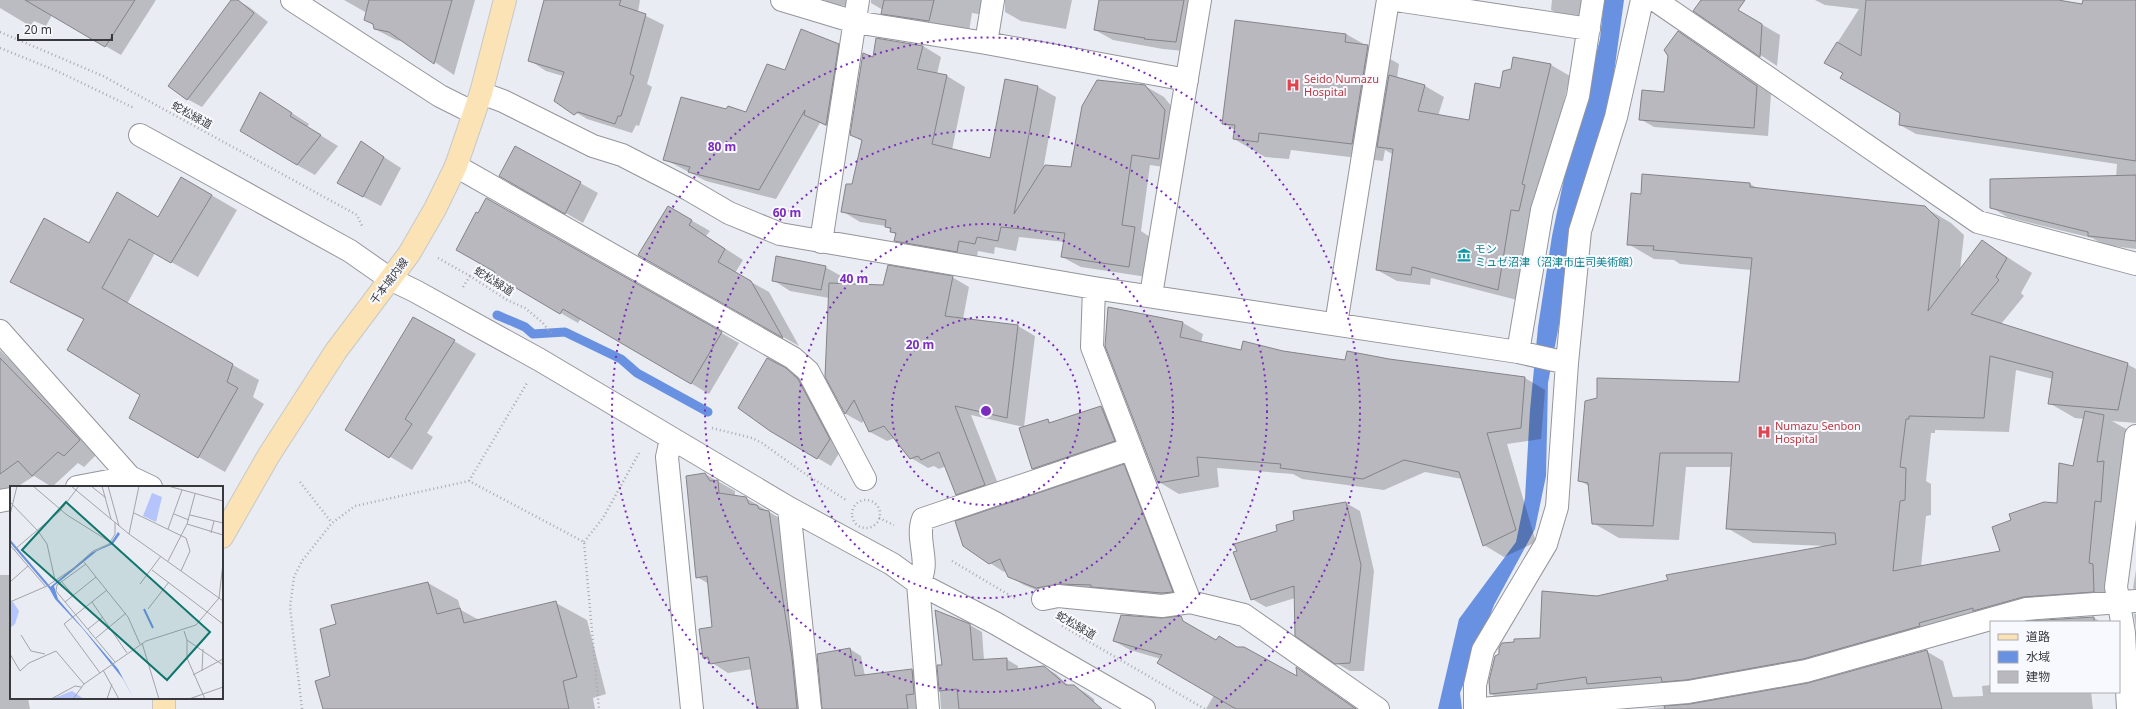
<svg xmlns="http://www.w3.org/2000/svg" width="2136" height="709" font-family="'Noto Sans','Noto Sans JP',sans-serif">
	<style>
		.water { fill: #6991e1 }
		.shadow { fill: #0003; fill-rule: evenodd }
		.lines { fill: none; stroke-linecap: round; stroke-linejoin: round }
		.stream { stroke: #6991e1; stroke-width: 9 }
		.building { fill: #b9b8be; stroke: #848389 }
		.minor-casing { stroke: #94959b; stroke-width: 24 }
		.major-casing { stroke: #c7c8c8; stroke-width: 24 }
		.path { stroke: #a8abb0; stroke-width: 2.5; stroke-dasharray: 1 3; stroke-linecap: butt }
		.minor { stroke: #fff; stroke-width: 22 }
		.major { stroke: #fbe3b5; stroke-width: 22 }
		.ring { fill: none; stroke: #7b2cbf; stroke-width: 2; stroke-dasharray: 2 4 }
		.labels { text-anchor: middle; stroke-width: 4; stroke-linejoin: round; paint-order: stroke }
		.health-label { font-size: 11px; fill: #be3a42; stroke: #f7f9fe; text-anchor: start }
		.street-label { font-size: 11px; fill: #38393c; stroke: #f7f9fe }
		.culture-label { font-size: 11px; fill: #0d838f; stroke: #f7f9fe; text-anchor: start }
		.inset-river { fill: none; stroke: #6991e1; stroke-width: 2 }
		.inset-road { fill: none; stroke: #a2a4a9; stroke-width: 1 }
		.view { fill: #0f766e; fill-opacity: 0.15; stroke: #0f766e; stroke-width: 2 }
		.inset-edge { fill: none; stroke: #38393c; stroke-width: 2 }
		.centre { fill: #7b2cbf; stroke: #f7f9fe; stroke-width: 2 }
		.ring-label { font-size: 12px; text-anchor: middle; font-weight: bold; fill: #7b2cbf; stroke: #f7f9fe; stroke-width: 4; stroke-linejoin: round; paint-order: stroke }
	</style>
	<rect width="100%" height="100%" fill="#e9ecf2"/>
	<path class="water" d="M1604 0H1624L1611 95 1565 293 1548 383 1546 476 1535 529 1494 605 1460 693 1462 709H1438L1459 619 1516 542 1525 498 1530 410 1538 327 1552 236 1566 169 1600 39Z"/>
	<path class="shadow" d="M0 0H156L121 55 52 15 46 26 34 21 30 26 0 8Z
		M233 0H237L249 7 268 22 202 107 187 99Z
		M344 0H475L454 75 405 42 396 40 375 29V25L365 20 367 13Z
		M545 0H640L638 12 664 25 647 84 652 87 639 126 636 125 632 133 587 119 555 100 563 76 546 71 529 60Z
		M824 0H866L861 8 831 4Z
		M871 0H1001L995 17 972 13 969 31 898 22 882 13 883 10 871 3Z
		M1005 0H1072L1066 29 1021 21 1005 12Z
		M1100 0H1204L1194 52 1163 49 1113 40 1095 30Z
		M1552 0H1589L1586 19 1560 15 1551 10Z
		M1702 0H1720L1780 35 1777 66 1694 11Z
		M1815 0H2053L2083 5 2084 0H2136V249L2105 245 2092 238 2007 217 1991 207 2116 177 2117 164 1916 134 1900 125 1901 112 1825 62 1859 9 1825 5Z
		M1678 32 1771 94 1768 136 1654 127 1640 119 1665 93Z
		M1346 34 1399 64 1397 78 1425 86 1444 97 1438 116 1470 122 1501 89 1551 65 1570 76 1517 300 1431 278 1430 285 1397 281 1377 270 1392 154 1385 150 1383 161 1291 150 1289 159 1265 157 1234 139 1235 130 1223 123Z
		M838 45 855 54 843 134 820 123 776 199 706 181 664 159 727 110 746 113 786 72Z
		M923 46 941 57 937 74 947 76 965 87 952 150 991 159 1038 87 1056 97 1043 170 1072 169 1145 86 1164 97 1184 122 1177 169 1150 165 1141 231 1153 239 1147 277 1081 267 1062 257 1065 242 1019 237 1016 251 995 247 994 254 978 251 976 262 913 251 895 240 896 235 886 226 860 222 842 211 853 186 862 141 851 134 873 58Z
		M261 93 309 124 307 127 338 146 315 175 297 165Z
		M362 143 401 168 381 206 356 193Z
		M516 147 598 193 583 223 500 175Z
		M182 178 237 210 198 277 155 253 127 304 259 380 253 397 264 404 225 472 130 418 141 395 84 320 11 282 89 244 159 218Z
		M1750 184 1759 189 1924 207 1951 223 1964 235 1960 270 1982 241 2032 273 2021 293 2024 296 2001 324 2127 364 2136 369V423L2112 421 2130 431 2119 606 2069 610 1868 655 1517 709 1491 694 1541 639 1597 597 1826 546 1753 543 1727 528 1732 467H1686L1679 540 1619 538 1593 523 1589 486 1579 480 1740 383 1752 270 1680 264 1674 260 1654 259 1628 244 1642 195ZM2016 370 2053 379 2049 403 2075 418 2084 419 2073 467 2058 504 2001 552 1921 567 1926 516 1931 515V484L1926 481 1931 433H1935V430L2009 432Z
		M487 199 739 343 709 394 581 318 578 323 495 275 497 272 478 215Z
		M668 207 710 231 706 236 743 260 735 273 769 292 799 346 639 255Z
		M825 267 843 277 842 284 884 286 952 277 969 287 963 319 1018 326 1035 336 1024 427 971 415 1002 494 973 504 957 494 946 466 939 469 934 466 928 468 911 458 895 438 887 441 870 432 864 420 862 423 846 414 826 377 829 298 790 291 773 280Z
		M1183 323 1203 334 1201 343 1242 351 1282 352 1346 361 1389 360 1525 378 1545 390 1541 439 1507 444 1536 542 1504 557 1484 545 1462 479 1425 472 1384 490 1302 479 1293 474 1217 468 1219 487 1179 494 1159 482 1106 346Z
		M454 341 476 354 427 433 433 437 412 470 346 430Z
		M0 350 95 447V456L84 467 78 463 52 487 34 476 17 487H11V491L0 493Z
		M768 359 799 377 843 447 831 466 770 430Z
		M1101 407 1114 415 1127 448 1045 476 1033 468 1048 421 1052 423Z
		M1124 465 1138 474 1185 596H1051L1024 585 1009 576 1006 570 1004 572 990 563Z
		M705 474 735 491V496L746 498 786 522 813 709H758L752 669 728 673 703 657 713 627 709 584 697 577Z
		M1346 503 1360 511 1374 571 1364 671H1350L1336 663 1295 598 1266 607 1252 599 1278 531Z
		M2136 570V590L2133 588Z
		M0 575H11V698H28L30 709H0Z
		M428 583 458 600 461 610 479 620 556 603 587 620 606 694 593 698 595 709H324L331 677 338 624Z
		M2134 614H2136V629Z
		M2094 618 2101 622H2044Z
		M970 625 982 632 984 660 1006 659 1018 666V669L1044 667 1056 674 1069 686H1074L1086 693 1094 699 1095 709H941L938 666H944Z
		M1114 641H1217L1237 648 1298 678 1297 669 1357 709H1206L1214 695 1161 659 1130 650Z
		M850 649 861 656 865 676 912 670 924 677 928 709H822Z
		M1926 651 1943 661 1953 697 1983 696 1982 686 1991 685V692H2091L2093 709H1645L1690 705 1808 684Z"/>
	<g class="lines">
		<path class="stream" d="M497 315 525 327 533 334 565 332 621 359 637 373 708 412"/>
	</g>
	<path class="building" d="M25 0H135L105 47Z
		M231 0H238L254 13 187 100 168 86Z
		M369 0H452L434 64 389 32 374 29 373 24 364 20Z
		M544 0H621L619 5 646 14 630 74 634 76 621 116H618L615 124 578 112 574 115 554 101 564 72 528 61Z
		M884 0H934L929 21 881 14Z
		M1099 0H1184L1176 42 1144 39 1145 38 1094 30Z
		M1701 0H1745L1738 10 1762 24 1760 57 1693 11Z
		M1866 0H2058L2082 4 2083 0H2136V161L1899 125 1900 113 1840 78 1843 73 1824 63 1837 42 1861 56Z
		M1235 20 1346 34 1345 42 1368 45 1352 144 1259 133 1258 142 1233 139 1235 125 1222 124Z
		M801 29 839 44 826 125 804 115 805 110 759 190 688 172 690 167 663 160 681 97 726 109 728 106 746 112 767 64 785 70Z
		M1678 31 1757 86 1754 128 1639 120 1642 90 1664 92 1668 56 1664 50Z
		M876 38 923 46 917 69 947 75 932 144 990 158 1005 79 1038 86 1014 214 1045 165 1071 167 1082 106 1097 80 1145 85 1165 110 1159 159 1132 155 1122 225 1135 227 1129 267 1061 257 1065 233 1001 227 998 241 977 237 975 244 959 241 957 252 894 241 896 233 890 232 891 228 885 227 886 220 841 212 846 184H852L862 140 850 135 863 53 873 57Z
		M1513 57 1551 64 1522 184 1525 185 1519 211 1511 210 1498 290 1412 267 1411 275 1376 270 1393 149 1377 147 1389 75 1425 85 1418 111 1469 120 1475 83 1500 88 1503 71 1511 69Z
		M260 92 292 113 290 116 321 135 297 165 240 131Z
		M361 141 384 157 363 197 337 183Z
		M515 146 581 182 565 214 499 176Z
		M1642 174 1750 183V187L1925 206 1939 220 1928 311 1982 240 2007 258 1996 277 1999 280 1971 314 2128 363 2118 410 2048 404 2053 372 1990 356 1984 418 1909 416V419H1906L1900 467 1906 468 1905 500 1900 501 1893 571 2000 551 1992 527 2011 520 2009 514 2044 502 2057 503 2059 463 2073 466 2085 411 2104 415 2097 462 2104 461 2101 502 2095 501 2089 563 2093 564 2094 592 2023 597 1973 611V608L1919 623 1920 626 1803 659 1686 680 1662 682 1661 677 1587 684 1586 677 1537 684V689L1490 694 1489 681 1495 656 1499 654V648L1502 643 1514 642V639L1540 638 1542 591 1597 596 1668 580 1666 575 1836 544 1835 533 1726 529 1732 453H1660L1653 526 1592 524 1588 483 1578 481 1585 401 1597 398V378L1739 382 1752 258 1653 250 1654 246 1627 245 1631 193 1641 194Z
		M2136 175V241L2088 236V232L1990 208V179Z
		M181 177 212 195 171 263 129 239 102 288 233 364 227 382 238 388 198 458 129 418 140 395 67 350 84 319 10 282 44 218 89 243 117 192 158 217Z
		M486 198 722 332 691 384 563 309 560 314 494 275 495 272 456 250 476 212 478 213Z
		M668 206 692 220 689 225 725 249 718 262 751 281 783 338 638 255Z
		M776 256 826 266 821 290 772 281Z
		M888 265 953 276 945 316 1018 325 1007 418 955 406 985 485 956 495 939 452 921 460 918 456 910 459 884 426 869 432 854 400 845 414 825 377 829 283 883 285Z
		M1108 307 1183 322 1180 337 1241 350 1243 341 1283 351 1345 360 1347 351 1389 359 1525 377 1521 428 1487 433 1516 530 1483 546 1459 472 1404 460 1363 479 1280 468 1281 464 1197 457 1199 476 1158 483 1105 346Z
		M413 317 455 340 405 419 412 424 389 458 345 430Z
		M0 358 80 440 64 456 58 452 32 476 18 461 0 474Z
		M767 358 786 368 798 379 830 439 817 459 770 431 738 408Z
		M1101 406 1115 441 1032 469 1019 428 1048 419 1049 423Z
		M1124 464 1173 592 1162 593 1091 587V585L1059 584 1036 588 1008 577 1000 559 989 564 963 546 955 521Z
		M705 473 710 481 718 480 719 493 746 497 749 504 757 505 759 509 769 511 792 658 797 709H757L749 657 710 664 708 657 703 658 699 629 712 627 707 576 696 578 686 476Z
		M1346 502 1361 565 1350 663 1335 664 1295 636 1294 586 1251 600 1233 552 1237 551 1234 544 1277 531 1276 525 1294 520 1293 511Z
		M428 582 437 614 460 608 464 623 556 601 577 677 563 681 569 709H323L315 681 330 676 320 629 336 624 331 605Z
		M935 610 970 624 973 660 1007 658V670L1044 666 1066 685H1074L1102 709H959L957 689 939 691 937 665H942Z
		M1121 615 1161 618 1181 616 1183 621 1216 640 1219 636 1237 647H1244L1297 676 1296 667 1356 709H1236L1157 663 1162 655 1113 641Z
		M2094 617V622H2026L2028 621Z
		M850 648 855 676 912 669 914 694 906 695 908 709H822L817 654Z
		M1927 650 1942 709H1665L1664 706 1690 704 1808 683Z"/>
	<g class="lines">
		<g class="minor-casing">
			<path id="minor" d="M292 0 440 96 474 113
				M782 0 855 22 986 43 1187 80
				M1396 0 1589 29
				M1655 0 1978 222 2136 264
				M986 43 993 0
				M481 93 503 101 593 146 622 155 688 189 729 213 780 234 1094 288 1518 352 1567 363
				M140 135 350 251 390 279 415 291 540 360 789 508 892 564 918 583 995 623 1144 709
				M456 166 793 358 808 371 865 479
				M821 242 858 0
				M1094 288 1092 347 1190 602 1244 615 1378 709
				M1151 295 1200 0
				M1336 324 1388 0
				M0 331 130 477 151 487
				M1518 352 1542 210 1578 96 1593 0
				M671 439 667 457 692 709
				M77 487 130 477
				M0 501 11 499
				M789 508 810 709
				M1043 599 1058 596 1162 606 1190 602
				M928 709 918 583C932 564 915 540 923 519L1130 449
				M1475 709V685L1483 650 1546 544 1557 507 1567 363 1580 231 1616 117 1642 0
				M1481 709 1688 692 1806 671 2026 609 2136 601
				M2128 709 2124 633 2116 587 2136 436"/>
		</g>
		<g class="major-casing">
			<path id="major" d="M222 537 269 455 336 351 409 254 435 209 456 166 481 93 505 0
				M164 709V698"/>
		</g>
		<path class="path" d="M0 32 103 76 357 215 362 226
			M0 48 57 71 134 108
			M438 258 470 276 507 300 525 308 542 322 551 333
			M463 287 470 276
			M712 428 752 438 762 443 801 471 846 500
			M469 481 527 383
			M300 482 332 523
			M852 514a14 14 0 1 1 28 0a14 14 0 1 1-28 0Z
			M879 518 894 525
			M584 542 603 518 639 453
			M952 561 1016 599
			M1062 626 1205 709
			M302 709 290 607 294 577 302 561 332 523 355 506 469 481 584 542 599 709"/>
		<use href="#minor" class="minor"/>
		<use href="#major" class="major"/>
	</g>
	<g class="ring">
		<circle cx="986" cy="411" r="94"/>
		<circle cx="986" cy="411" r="187"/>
		<circle cx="986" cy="411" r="281"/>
		<path d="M758 708A374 374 0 1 1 1214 708"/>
	</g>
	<defs>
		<g id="hospital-bare" transform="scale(1.08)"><path d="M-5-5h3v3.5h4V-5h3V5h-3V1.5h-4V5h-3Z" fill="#e0444e" stroke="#f7f9fe" stroke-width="2.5" paint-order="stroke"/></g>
		<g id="museum-bare" transform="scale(1.08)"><path d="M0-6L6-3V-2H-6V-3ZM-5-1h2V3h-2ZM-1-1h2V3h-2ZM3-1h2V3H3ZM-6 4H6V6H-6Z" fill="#0f9aa8" stroke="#f7f9fe" stroke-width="2.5" paint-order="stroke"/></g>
	</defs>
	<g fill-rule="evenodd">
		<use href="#hospital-bare" x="1293" y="85"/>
		<use href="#museum-bare" x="1464" y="255"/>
		<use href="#hospital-bare" x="1764" y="432"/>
	</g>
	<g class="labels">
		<g class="health-label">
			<text x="1304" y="83">Seido Numazu<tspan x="1304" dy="13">Hospital</tspan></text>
			<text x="1775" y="430">Numazu Senbon<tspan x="1775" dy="13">Hospital</tspan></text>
		</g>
		<g class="street-label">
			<text transform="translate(192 115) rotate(29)" y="4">蛇松緑道</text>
			<text transform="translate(389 281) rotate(-53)" y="4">千本城内線</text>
			<text transform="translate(494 281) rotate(32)" y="4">蛇松緑道</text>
			<text transform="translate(1076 625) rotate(30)" y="4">蛇松緑道</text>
		</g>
		<g class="culture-label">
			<text x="1475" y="253">モン<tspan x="1475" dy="13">ミュゼ沼津（沼津市庄司美術館）</tspan></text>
		</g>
	</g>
	<g transform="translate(10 486)">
		<rect width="213" height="213" fill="#e9ecf2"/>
		<path d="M142 7 152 11 146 36 133 30ZM3 116 9 125 5 138 0 142V117ZM62 205 74 213H41Z" fill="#b5c5fb"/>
		<path d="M108 46 110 48 103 58 87 65 44 100 48 113 108 183 124 213 113 193 73 143 45 113 39 102 81 67 100 58Z" fill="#6991e1"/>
		<path class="inset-river" d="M0 55 41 103M134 123 143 142"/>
		<path class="inset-road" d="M23 0 57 29 100 56M61 0 119 48 209 112 213 77M81 0 96 12M92 0 101 33M98 0 109 40M158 0 213 15M0 16 28 45 37 58 45 94M124 27 176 52 180 65 171 85M164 28 179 34M0 29 7 0M180 29 213 37M177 38 213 49M158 43 172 4M201 47 204 35M119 48 129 0M0 59 36 101M4 64 50 25 69 0M158 75 177 38 185 8M74 76 118 131 130 158M76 78 47 99 46 105 105 176M142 84 213 138M51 95 63 109M0 96 18 80M130 98 151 70M0 116 37 100 64 82 83 65 99 58 105 48V36M55 116 86 91M82 116 117 167M138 123 159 96M78 143 93 131M174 145 177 154V172L195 213M11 149 21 165 35 168M86 152 116 127M177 154 213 179M132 157 149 213M0 168 10 185 19 177 46 165 74 198 63 213M93 184 109 213M192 185 193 163M90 187 54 138 97 104M183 189 213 173M74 198 136 155 186 139 209 112 213 115M41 213 65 200 71 201M97 213 102 198M179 213 213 201"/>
		<path class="view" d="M56 16 200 146 157 194 12 64Z"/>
		<rect width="213" height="213" class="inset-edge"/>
	</g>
	<circle cx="986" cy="411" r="6" class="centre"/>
	<g class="ring-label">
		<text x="722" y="151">80 m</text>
		<text x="787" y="217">60 m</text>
		<text x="854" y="283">40 m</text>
		<text x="920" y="349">20 m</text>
	</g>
	<rect x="1990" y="621" width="130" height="72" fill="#f7f9fe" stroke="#abacb0"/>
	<rect x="1998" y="634" width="20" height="6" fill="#fbe3b5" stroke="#abacb0"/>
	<text x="2026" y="641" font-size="12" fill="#38393c">道路</text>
	<rect x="1998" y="651" width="20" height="12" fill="#6991e1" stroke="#abacb0"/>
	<text x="2026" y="661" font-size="12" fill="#38393c">水域</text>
	<rect x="1998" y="671" width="20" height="12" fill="#b9b8be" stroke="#abacb0"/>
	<text x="2026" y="681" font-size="12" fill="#38393c">建物</text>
	<path d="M18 34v6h94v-6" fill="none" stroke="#38393c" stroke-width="2"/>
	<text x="24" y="34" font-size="12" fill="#38393c" stroke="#f7f9fe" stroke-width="3" paint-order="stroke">20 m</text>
</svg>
